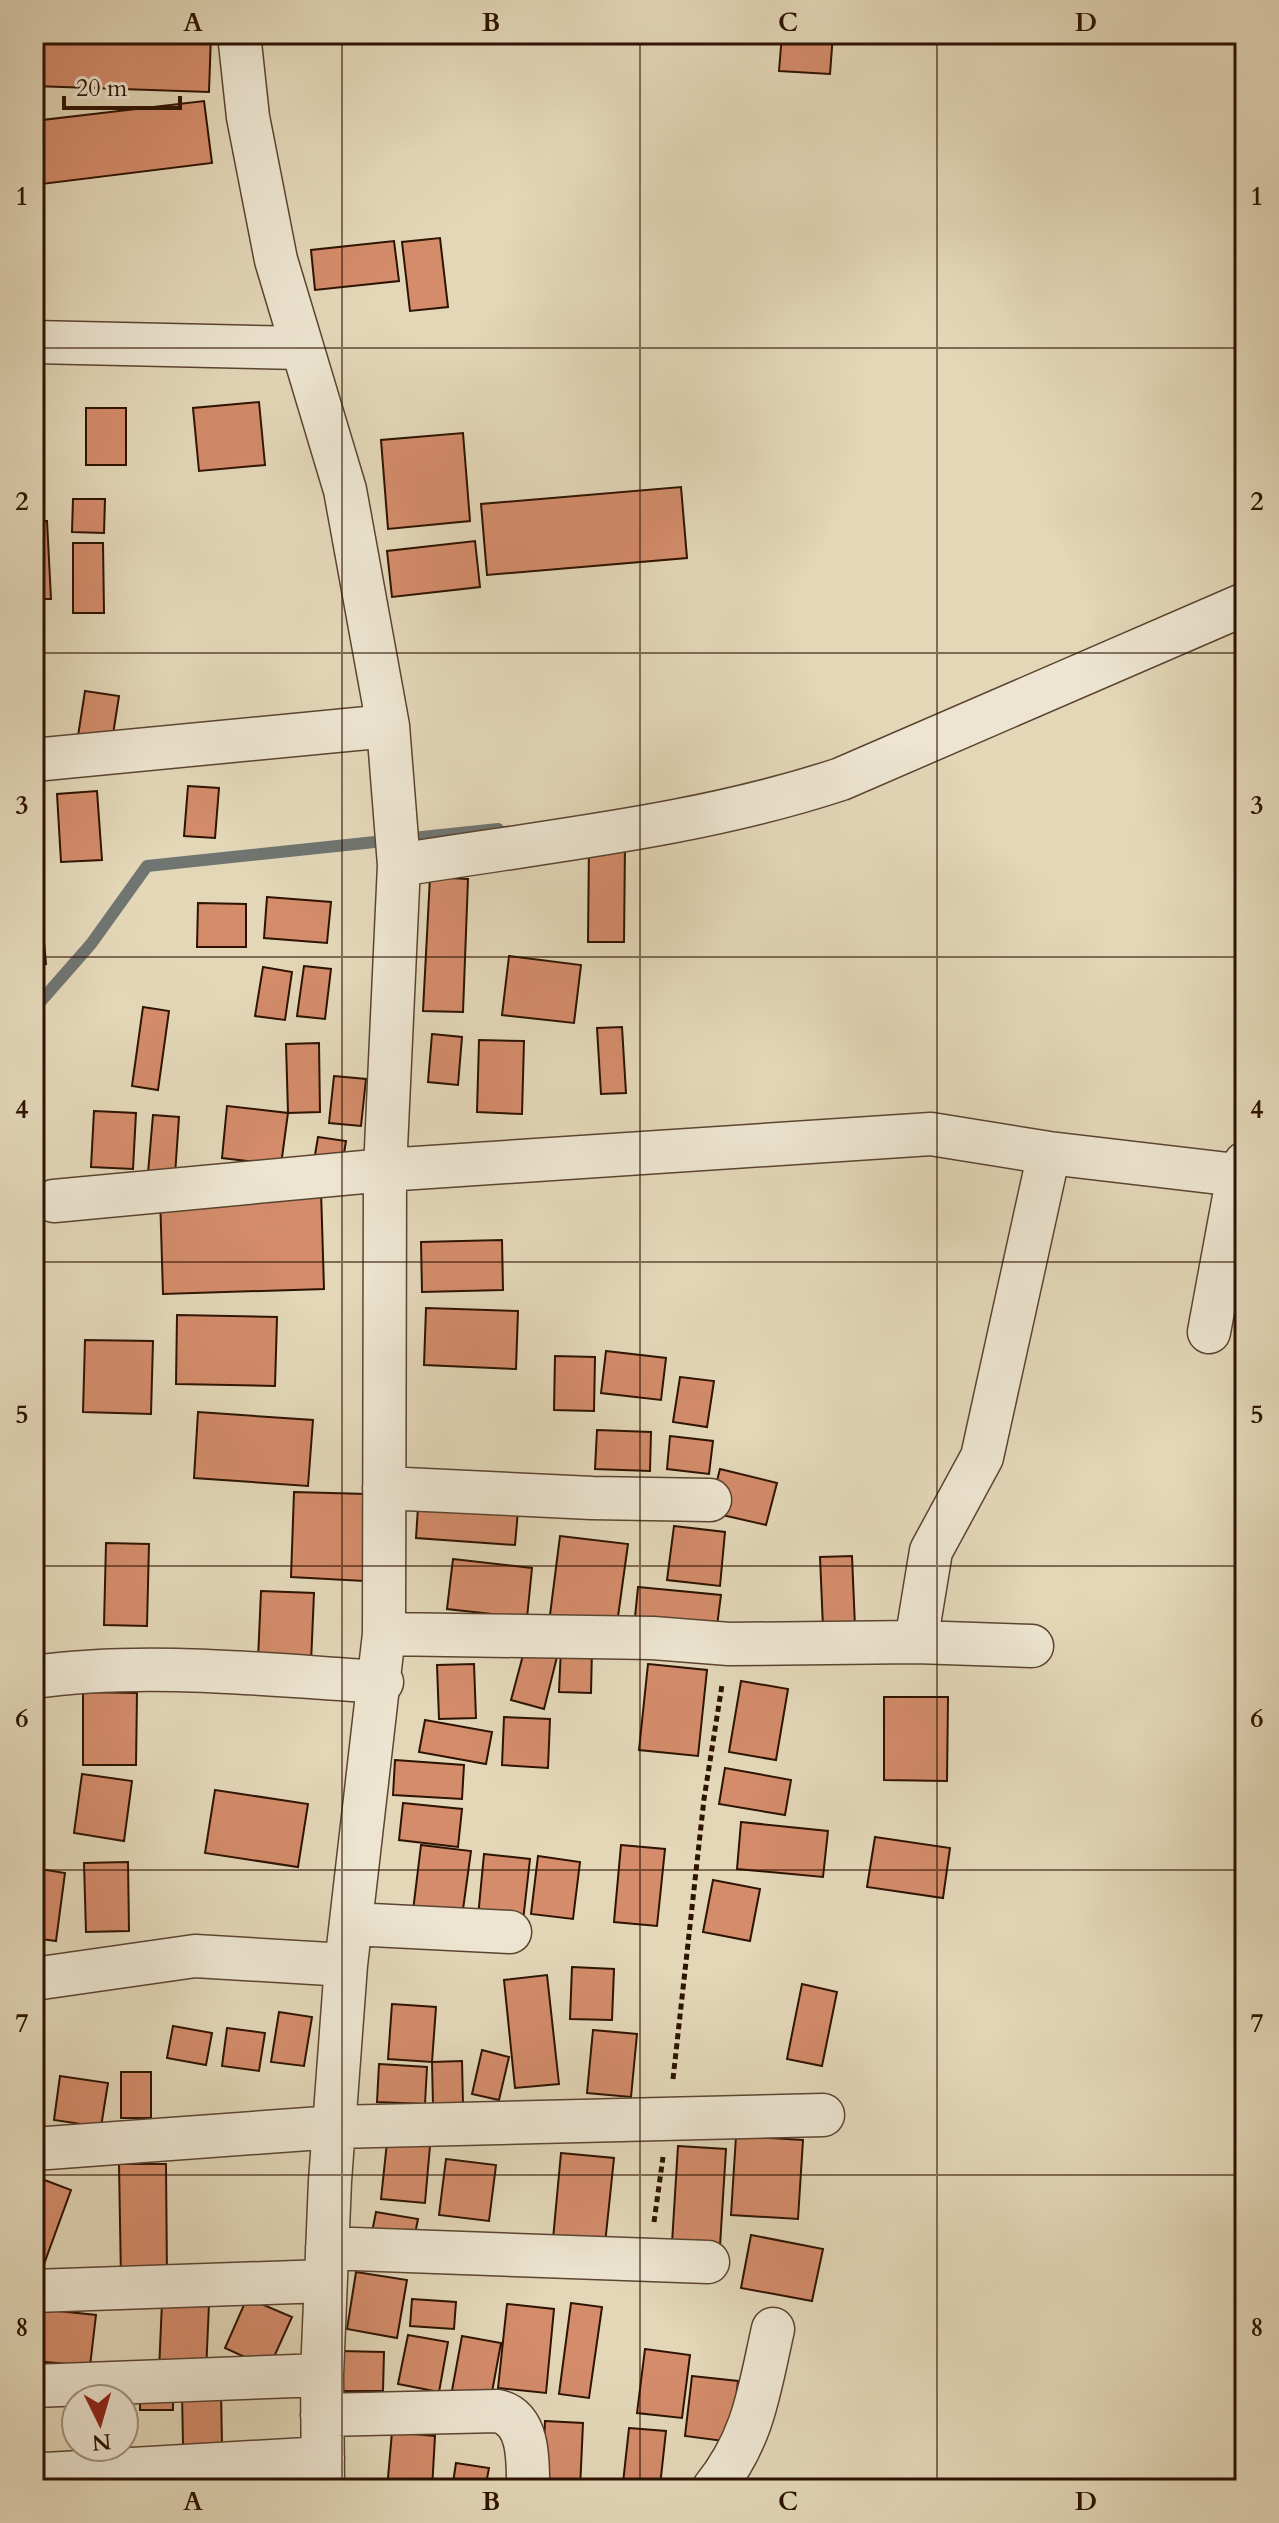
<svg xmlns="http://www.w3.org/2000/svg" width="1279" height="2523" font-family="Cardo,serif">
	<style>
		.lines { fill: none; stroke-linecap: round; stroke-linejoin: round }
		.stream { stroke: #707571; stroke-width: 12 }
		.building { fill: #d48c6b; stroke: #2e1302; stroke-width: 2 }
		.street-casing { stroke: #5b4430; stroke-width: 45 }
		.path { stroke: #2e1302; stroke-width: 5; stroke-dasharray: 6 4; stroke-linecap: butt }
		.street { stroke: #ede5d1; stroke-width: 42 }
		.grid { fill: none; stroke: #2e1302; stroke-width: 2; stroke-opacity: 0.55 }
		.neatline { fill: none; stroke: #2e1302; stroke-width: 3 }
		.grid-label { font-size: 26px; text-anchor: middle; font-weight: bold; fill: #2e1302 }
	</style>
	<rect width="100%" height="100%" fill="#e3d7b8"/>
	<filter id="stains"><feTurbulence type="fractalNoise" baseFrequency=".0025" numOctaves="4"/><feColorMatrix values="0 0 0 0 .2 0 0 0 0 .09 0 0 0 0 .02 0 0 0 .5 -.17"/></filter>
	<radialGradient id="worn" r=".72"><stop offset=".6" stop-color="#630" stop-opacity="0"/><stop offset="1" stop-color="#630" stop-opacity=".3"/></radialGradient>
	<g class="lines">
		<path class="stream" d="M34 1009 91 944 147 866 498 829"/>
	</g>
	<path class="building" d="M35 34H211L209 92 34 86Z
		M782 34H833L830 74 779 71Z
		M204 101 212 163 42 184 34 121Z
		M440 238 448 307 410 311 402 242Z
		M394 241 399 281 315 290 311 250Z
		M259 402 265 465 199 471 193 408Z
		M86 408H126V465H86Z
		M463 433 470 521 388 529 381 440Z
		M681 487 687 558 487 575 481 504Z
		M73 499H105L104 533 72 532Z
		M34 521H47L51 599H34Z
		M475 541 480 587 392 597 387 551Z
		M73 543H103L104 613H73Z
		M85 691 119 696 112 741 78 736Z
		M34 783H38L40 835H34Z
		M188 786 219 788 215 838 184 836Z
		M97 791 102 860 61 862 57 794Z
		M589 843 625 844 624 942H588Z
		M34 862H37L46 964 34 965Z
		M430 877 468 879 463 1012 423 1011Z
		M267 897 331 902 327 943 264 938Z
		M198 903 246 904V947H197Z
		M509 956 581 965 574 1023 502 1015Z
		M304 966 331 969 325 1019 297 1016Z
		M263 967 292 972 285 1020 255 1016Z
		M143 1007 169 1011 158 1090 132 1086Z
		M622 1027 626 1093 601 1094 597 1028Z
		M432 1034 462 1037 458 1085 428 1082Z
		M479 1040 524 1041 522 1114 477 1112Z
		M319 1043 320 1112 288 1113 286 1044Z
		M334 1076 366 1079 361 1126 329 1123Z
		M227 1106 288 1113 281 1165 222 1158Z
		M94 1111 136 1113 133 1169 91 1167Z
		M153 1115 179 1117 175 1175 148 1173Z
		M318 1137 346 1141 341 1172 313 1167Z
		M321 1190 324 1289 163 1294 160 1195Z
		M502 1240 503 1290 422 1292 421 1242Z
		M426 1308 518 1311 516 1369 424 1365Z
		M177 1315 277 1317 275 1386 176 1384Z
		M85 1340 153 1341 151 1414 83 1412Z
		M606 1351 666 1358 661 1400 601 1393Z
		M555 1356 595 1357 594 1411 554 1410Z
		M680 1377 714 1381 707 1427 673 1422Z
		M198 1412 313 1420 308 1486 194 1478Z
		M597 1430 651 1432 650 1471 595 1469Z
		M670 1436 713 1441 709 1474 667 1469Z
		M720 1469 777 1483 766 1525 709 1512Z
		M294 1492 367 1494 364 1581 291 1577Z
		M419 1492 519 1499 515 1545 416 1538Z
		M674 1526 725 1532 720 1586 667 1580Z
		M560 1536 628 1544 617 1624 550 1615Z
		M106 1543 149 1544 147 1626 104 1625Z
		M852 1556 855 1627 823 1628 820 1557Z
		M453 1559 532 1568 527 1618 447 1609Z
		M638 1587 721 1595 717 1626 635 1617Z
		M261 1591 314 1593 311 1663 258 1660Z
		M526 1644 558 1653 544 1709 511 1700Z
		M561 1647 592 1648 591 1693 559 1692Z
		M474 1664 476 1718 439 1719 437 1665Z
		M648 1664 707 1670 698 1756 639 1750Z
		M741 1681 788 1689 776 1760 729 1752Z
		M83 1692 137 1693 136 1765H83Z
		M884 1697H948L947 1781 884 1780Z
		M504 1717 550 1719 548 1768 502 1765Z
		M425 1720 492 1732 486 1764 419 1752Z
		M34 1738 42 1739 37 1775H34Z
		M395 1760 464 1765 462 1799 393 1795Z
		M725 1768 791 1780 785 1815 719 1804Z
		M82 1774 132 1781 124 1841 74 1833Z
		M215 1790 308 1804 298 1867 205 1853Z
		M403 1803 462 1809 458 1847 399 1840Z
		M741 1822 828 1831 823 1877 737 1869Z
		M875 1837 950 1848 943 1898 867 1887Z
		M421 1845 471 1851 462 1917 413 1911Z
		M621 1845 665 1849 657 1926 614 1922Z
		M484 1854 530 1859 523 1921 478 1917Z
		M538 1856 580 1862 573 1919 531 1914Z
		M128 1862 129 1931 86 1932 84 1863Z
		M34 1868 65 1873 56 1941 34 1938Z
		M713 1880 760 1889 750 1941 703 1932Z
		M572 1967 614 1969 612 2020 570 2019Z
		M547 1975 559 2084 515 2088 504 1980Z
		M802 1984 837 1992 822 2066 787 2059Z
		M392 2004 436 2007 432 2062 388 2059Z
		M34 2012 40 2014 34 2034Z
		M279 2012 312 2017 304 2066 271 2062Z
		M173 2026 212 2033 206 2065 167 2058Z
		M227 2028 265 2033 259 2071 222 2066Z
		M593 2030 637 2034 631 2097 587 2093Z
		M482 2050 509 2057 499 2100 472 2094Z
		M462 2061 463 2104 433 2105 432 2062Z
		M379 2064 427 2067 425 2104 377 2102Z
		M121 2072H151V2118H121Z
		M60 2076 108 2083 101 2127 54 2120Z
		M34 2080 43 2083 34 2108Z
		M736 2136 803 2140 798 2219 731 2215Z
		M387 2142 430 2146 425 2203 381 2199Z
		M678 2146 726 2149 720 2246 672 2243Z
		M561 2153 614 2158 605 2244 553 2239Z
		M446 2159 496 2165 489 2221 439 2215Z
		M119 2164H166L167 2278 121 2279Z
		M34 2176 71 2190 40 2275 34 2273Z
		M376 2212 418 2219 414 2239 372 2232Z
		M751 2235 823 2249 812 2301 741 2288Z
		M356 2272 407 2280 397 2338 347 2329Z
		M247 2298 292 2317 269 2368 225 2348Z
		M412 2299 456 2302 454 2329 410 2326Z
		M162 2302 209 2304 206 2372 159 2371Z
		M571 2303 602 2307 589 2398 559 2394Z
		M507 2304 554 2309 546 2393 498 2388Z
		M39 2309 96 2315 90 2366 34 2361Z
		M408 2335 448 2342 439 2392 398 2384Z
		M462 2336 501 2343 490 2403 451 2396Z
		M645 2349 690 2355 682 2418 637 2413Z
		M340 2351 384 2352 383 2391H340Z
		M692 2376 738 2381 731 2442 685 2436Z
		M140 2384 173 2385V2410H140Z
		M134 2388 130 2448 112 2447H124V2399Z
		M182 2392H221L222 2445H183Z
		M545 2421 583 2423 580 2489H542Z
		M629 2428 666 2431 660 2486 623 2483Z
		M392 2432 435 2436 432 2489H387Z
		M456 2463 489 2468 485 2489H452Z
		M248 2479 289 2480V2489H248Z
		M816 2484 846 2489H815Z"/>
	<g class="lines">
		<g class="street-casing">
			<path id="street" d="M239 34 248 117 276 260 345 490 388 726 399 865 385 1170 384 1634 346 1965 330 2181 322 2375 323 2489
				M34 342 300 348
				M34 760 388 726
				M399 865C547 841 699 826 841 779L1245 604
				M54 1201 385 1170 931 1134 1049 1153 1245 1176
				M1209 1332 1238 1175 1245 1163
				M384 1488 592 1498 710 1500
				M384 1634 653 1638 729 1644 916 1642 1032 1646
				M916 1642 931 1551 982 1457 1049 1153
				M34 1677C146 1661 269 1675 382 1682
				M352 1924 510 1932
				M34 1979 195 1956 346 1965
				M34 2149 335 2127 823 2115
				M327 2248 708 2262
				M34 2291 324 2281
				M34 2386 322 2375
				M322 2415 498 2411C530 2419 528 2461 528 2489
				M46 2474 323 2458
				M713 2489C754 2438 759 2391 773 2329"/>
		</g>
		<path class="path" d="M673 2079 704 1799 722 1685
			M654 2222 663 2157"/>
		<use href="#street" class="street"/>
	</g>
	<path class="grid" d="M342 34V2489M640 34V2489M937 34V2489M34 348H1245M34 653H1245M34 957H1245M34 1262H1245M34 1566H1245M34 1870H1245M34 2175H1245"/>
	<rect width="1279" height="2523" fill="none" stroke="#e3d7b8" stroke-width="88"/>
	<g transform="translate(100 2423) rotate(175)"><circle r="38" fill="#ede5d1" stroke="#a1917e" stroke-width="2"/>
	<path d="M0-6L14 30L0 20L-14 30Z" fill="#8f2418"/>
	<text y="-12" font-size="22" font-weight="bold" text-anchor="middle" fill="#2e1302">N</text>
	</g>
	<path d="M64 96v12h116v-12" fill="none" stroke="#2e1302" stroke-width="4"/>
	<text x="76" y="96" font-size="24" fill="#2e1302" stroke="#ede5d1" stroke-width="6" paint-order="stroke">20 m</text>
	<rect x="44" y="44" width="1191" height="2435" class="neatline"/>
	<g class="grid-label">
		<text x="193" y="31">A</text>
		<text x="491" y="31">B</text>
		<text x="788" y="31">C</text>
		<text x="1086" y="31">D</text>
		<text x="22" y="205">1</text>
		<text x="1257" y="205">1</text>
		<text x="22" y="510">2</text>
		<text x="1257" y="510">2</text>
		<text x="22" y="814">3</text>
		<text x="1257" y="814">3</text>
		<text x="22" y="1118">4</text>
		<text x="1257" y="1118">4</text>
		<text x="22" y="1423">5</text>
		<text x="1257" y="1423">5</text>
		<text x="22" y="1727">6</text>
		<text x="1257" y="1727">6</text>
		<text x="22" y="2032">7</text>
		<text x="1257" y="2032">7</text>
		<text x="22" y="2336">8</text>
		<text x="1257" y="2336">8</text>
		<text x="193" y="2510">A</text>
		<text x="491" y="2510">B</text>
		<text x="788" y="2510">C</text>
		<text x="1086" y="2510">D</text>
	</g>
	<rect width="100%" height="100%" filter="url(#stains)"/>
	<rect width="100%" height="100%" fill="url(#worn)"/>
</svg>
